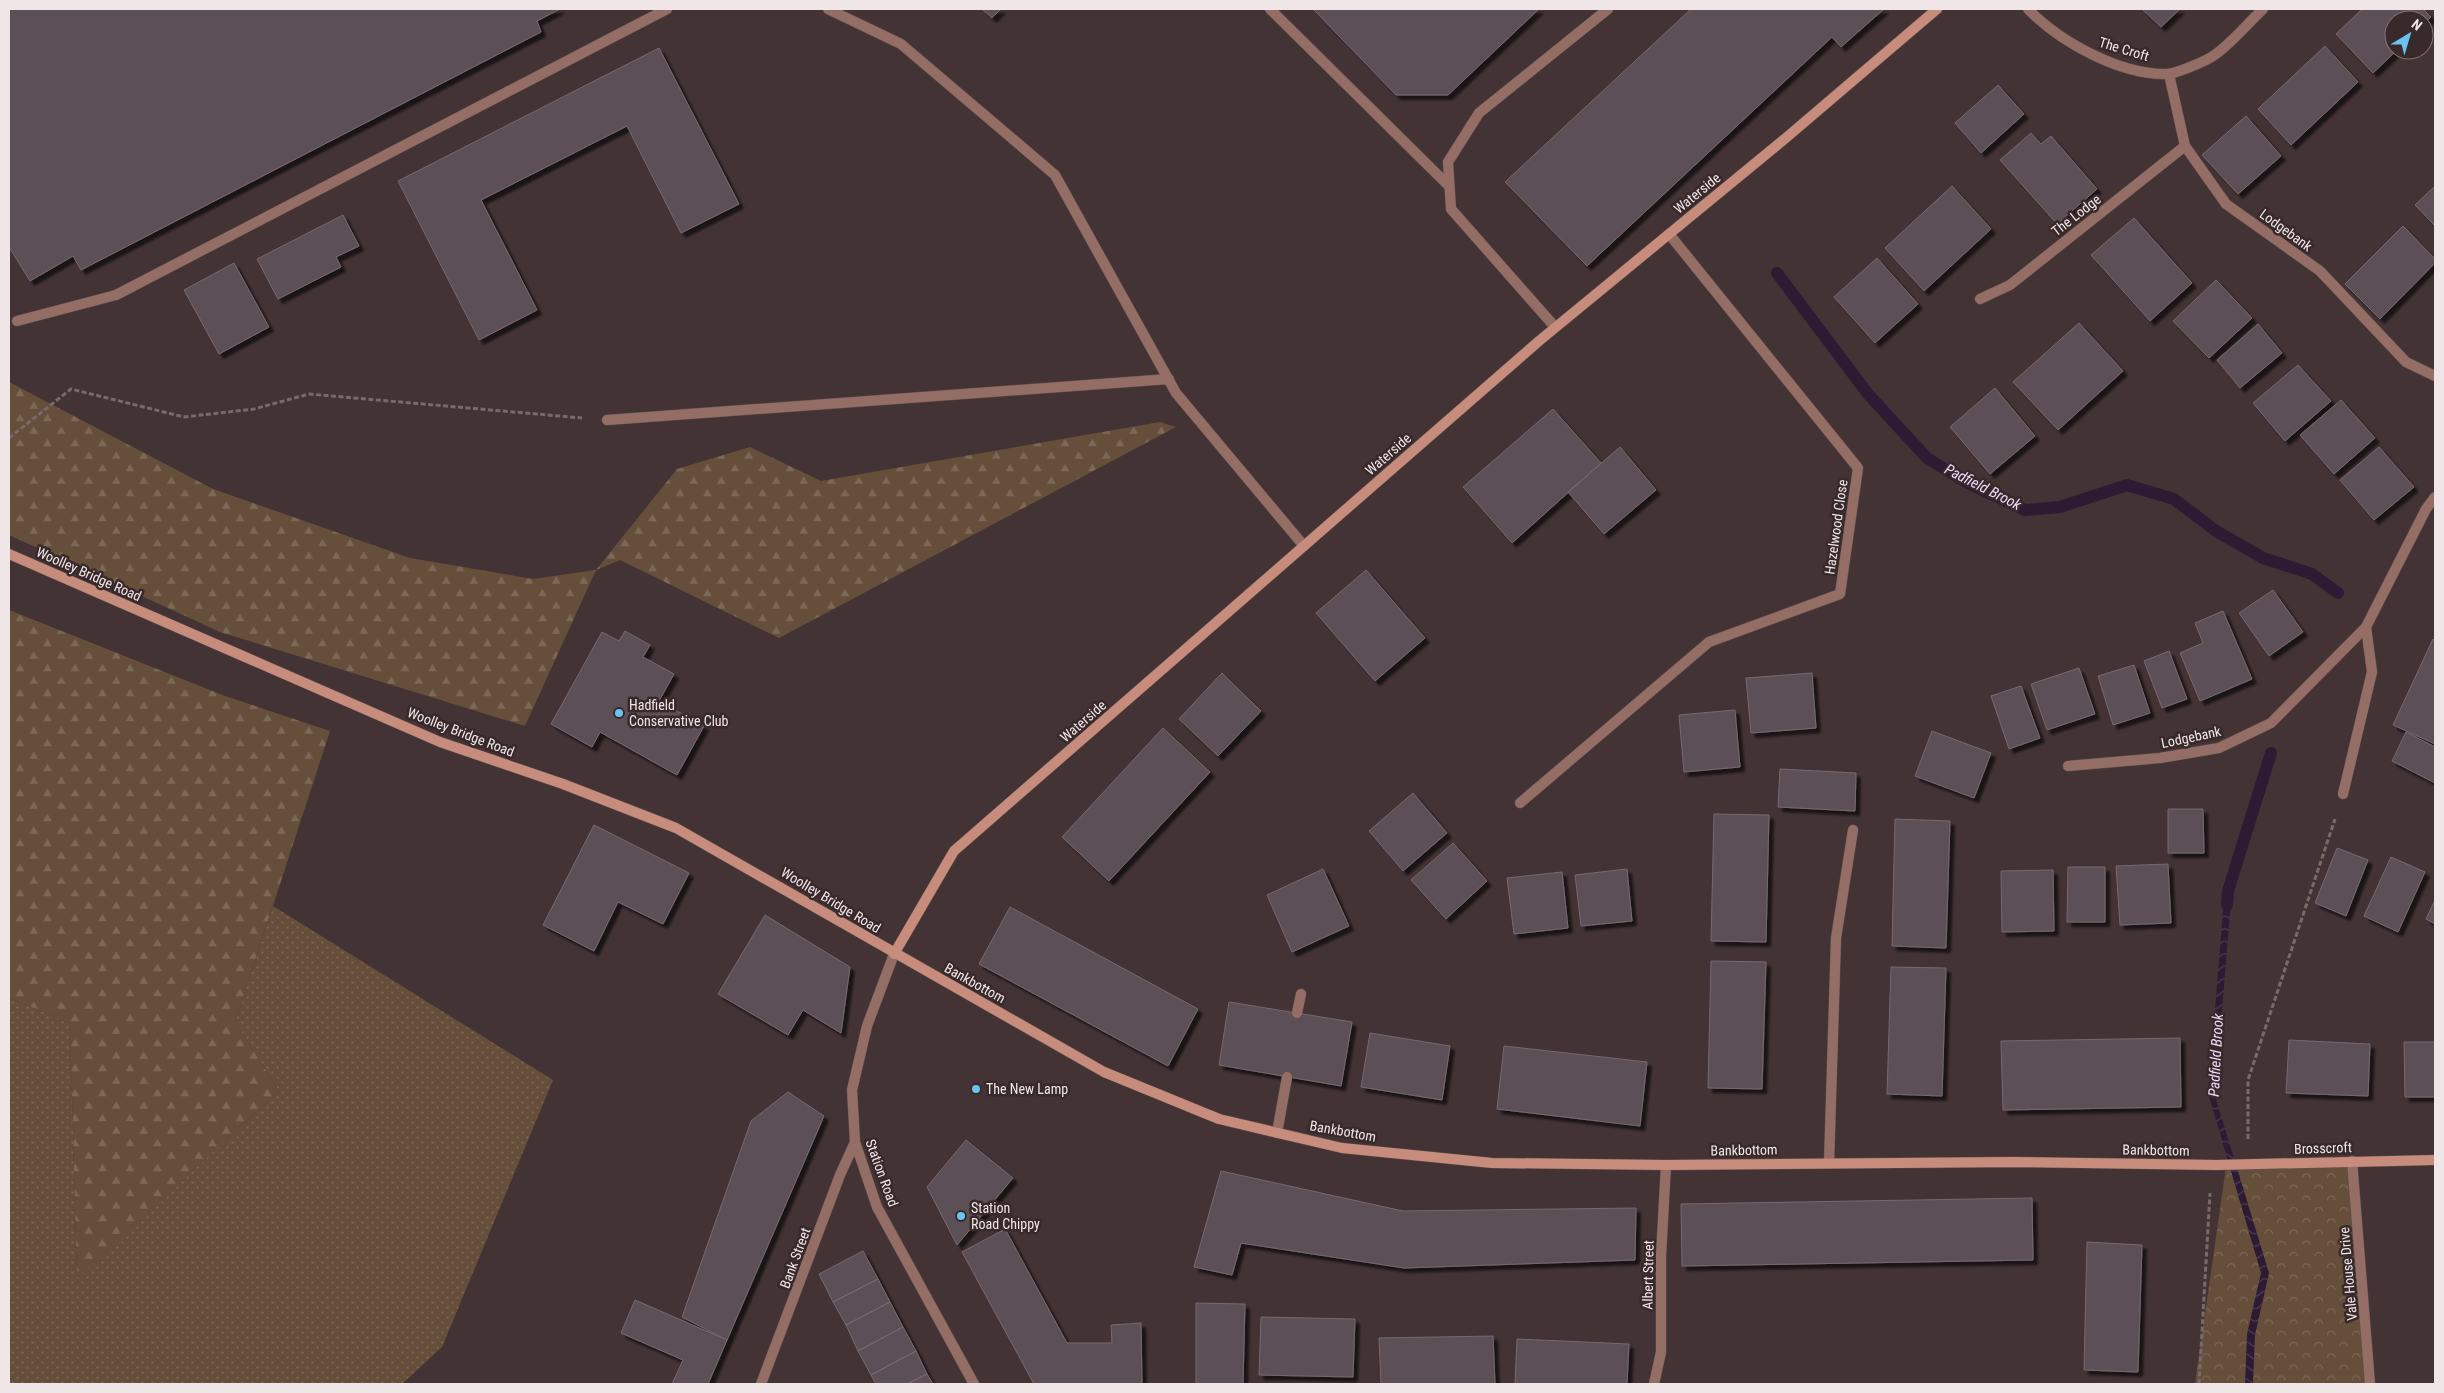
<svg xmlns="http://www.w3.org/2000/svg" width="2444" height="1393" font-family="'Roboto Condensed',sans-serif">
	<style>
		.grass { fill: url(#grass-dots) }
		.forest { fill: url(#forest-firs) }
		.park { fill: url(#park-crowns) }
		.water { fill: url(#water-waves) }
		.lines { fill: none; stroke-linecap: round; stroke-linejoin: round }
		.stream { stroke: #2d1b34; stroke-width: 12 }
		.building { fill: #5d4f57; stroke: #786871; filter: url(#shadow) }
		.lane-casing { stroke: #5f5051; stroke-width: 11 }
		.street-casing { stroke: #5f5051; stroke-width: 11 }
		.secondary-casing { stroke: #5f5051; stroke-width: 11 }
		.path { stroke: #786a6b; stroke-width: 3; stroke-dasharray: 5 2.5; stroke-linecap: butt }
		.lane { stroke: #946e64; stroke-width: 10 }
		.street { stroke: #946e64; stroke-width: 10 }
		.secondary { stroke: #c78c7c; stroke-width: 10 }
		.poi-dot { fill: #6ac3f1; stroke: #38292b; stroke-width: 2 }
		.labels { text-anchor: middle; stroke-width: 5; stroke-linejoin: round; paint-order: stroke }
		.street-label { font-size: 14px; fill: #f1e6e7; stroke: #38292b }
		.poi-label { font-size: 14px; fill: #f1e6e7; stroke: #38292b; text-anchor: start }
		.water-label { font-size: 15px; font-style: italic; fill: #eed9f9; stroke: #38292b }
	</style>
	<defs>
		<pattern id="grass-dots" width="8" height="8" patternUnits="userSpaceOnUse" patternTransform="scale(1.25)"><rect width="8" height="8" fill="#654f3a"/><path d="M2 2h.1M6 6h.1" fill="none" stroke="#7c6856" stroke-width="1.8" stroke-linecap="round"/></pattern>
		<pattern id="forest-firs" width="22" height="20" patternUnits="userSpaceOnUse" patternTransform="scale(1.25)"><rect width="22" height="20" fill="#654f3a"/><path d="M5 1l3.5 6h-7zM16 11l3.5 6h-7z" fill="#7c6856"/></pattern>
		<pattern id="park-crowns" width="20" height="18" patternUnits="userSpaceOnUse" patternTransform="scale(1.25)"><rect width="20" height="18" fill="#654f3a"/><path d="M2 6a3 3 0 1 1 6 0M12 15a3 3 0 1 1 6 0" fill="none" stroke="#7c6856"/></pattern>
		<pattern id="water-waves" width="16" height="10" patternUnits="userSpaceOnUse" patternTransform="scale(1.25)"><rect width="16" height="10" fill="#2d1b34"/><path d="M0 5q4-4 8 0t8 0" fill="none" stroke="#4c3c51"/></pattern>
		<filter id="shadow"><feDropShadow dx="4.5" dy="4.5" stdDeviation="1" flood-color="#0009"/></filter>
	</defs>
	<rect width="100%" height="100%" fill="#433335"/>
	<path class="grass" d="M273 906 553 1080 442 1347 402 1384H9V998L70 1023 77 1277 279 1091 235 1022Z"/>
	<path class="forest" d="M9 382 213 489 410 558 533 579 596 570 677 469 750 447 821 481 1160 422 1176 427 779 638 620 560 596 570 525 726 220 632 9 535Z
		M9 610 225 696 330 731 235 1022 279 1091 77 1278 70 1023 9 998Z"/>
	<path class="park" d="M2352 1161 2369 1384H2195L2226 1167Z"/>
	<path class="water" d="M2225 888 2232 889 2215 1096 2269 1273 2255 1335 2253 1384H2245L2247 1334 2261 1273 2208 1093Z"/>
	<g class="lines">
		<path class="stream" d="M1777 273 1868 394 1927 458 1968 483 2025 510 2060 507 2127 485 2174 499 2216 531 2263 558 2312 574 2338 593
			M2227 905 2228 891 2271 753"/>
	</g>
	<path class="building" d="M9 9H560L537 21 541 32 81 270 73 256 30 281 9 247Z
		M982 9H1001L992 18Z
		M1313 9H1539L1448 95H1396Z
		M1691 9H1884L1841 47 1832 37 1587 266 1505 182Z
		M2142 9H2180L2161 27Z
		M2362 9H2423L2431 17 2424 24V20H2394V50H2397L2373 73 2336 34Z
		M2325 46 2358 82 2291 145 2258 109Z
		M659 48 739 204 681 233 627 126 481 200 537 310 479 340 398 181Z
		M1998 85 2024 114 1981 153 1955 123Z
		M2246 116 2281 156 2238 194 2202 155Z
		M2031 133 2041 144 2051 136 2097 189 2057 224 2000 160Z
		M1952 186 1991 229 1924 291 1885 248Z
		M2435 186V226L2415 205Z
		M343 215 359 246 336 257 341 267 278 299 257 259Z
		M2134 218 2192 283 2150 321 2091 255Z
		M2403 226 2435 259V263L2380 319 2345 284Z
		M1877 258 1918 304 1875 343 1834 297Z
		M234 263 269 327 219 354 184 290Z
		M2216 280 2252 318 2209 358 2173 321Z
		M2079 323 2123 371 2058 430 2013 382Z
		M2258 324 2282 353 2240 388 2217 360Z
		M2298 365 2331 401 2285 441 2253 403Z
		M1995 388 2035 436 1990 474 1950 427Z
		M2341 400 2375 438 2334 474 2300 435Z
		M1553 409 1601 463 1512 543 1463 487Z
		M1620 447 1656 490 1604 534 1568 492Z
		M2379 447 2414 487 2374 520 2340 480Z
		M1366 570 1425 638 1375 681 1316 613Z
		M2273 590 2303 632 2269 656 2239 613Z
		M2223 611 2252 679 2200 701 2180 653 2203 643 2195 623Z
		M625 631 650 645 643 657 674 674 659 701 704 726 677 775 600 732 592 747 551 724 602 632 619 641Z
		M2433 639 2435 640V744L2393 725Z
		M2169 651 2187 699 2162 708 2144 661Z
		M2134 665 2150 713 2113 725 2098 676Z
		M2079 668 2095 714 2047 730 2031 684Z
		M1222 673 1261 711 1218 756 1179 719Z
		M1812 673 1816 728 1751 733 1746 678Z
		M2021 686 2040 738 2009 749 1991 696Z
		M1735 710 1740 767 1684 772 1679 715Z
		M1163 728 1210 772 1109 881 1062 837Z
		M1932 731 1991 753 1974 798 1915 776Z
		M2406 732 2435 747V783L2392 761Z
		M1780 769 1856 773 1855 811 1778 807Z
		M1413 793 1447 833 1403 871 1369 831Z
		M2168 809H2203L2204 853H2168Z
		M1714 814 1769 815 1766 942 1711 941Z
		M1895 819 1950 821 1946 948 1892 946Z
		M594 825 689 873 663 924 618 902 594 951 543 925Z
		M1453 843 1487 881 1446 919 1411 880Z
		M2337 848 2368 860 2346 916 2315 903Z
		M2391 857 2425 872 2398 932 2364 916Z
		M2168 864 2171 923 2120 925 2116 866Z
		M2068 867H2105V922H2067Z
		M1323 869 1349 926 1292 952 1267 895Z
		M1627 869 1632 921 1581 926 1575 875Z
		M2053 870 2054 931 2002 932 2001 871Z
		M1562 872 1568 928 1514 934 1507 878Z
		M2435 900V924L2426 919Z
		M1010 907 1198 1009 1168 1066 979 964Z
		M765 915 850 967 841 1033 803 1010 788 1035 718 994Z
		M1711 961 1766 962 1762 1089 1708 1088Z
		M1891 967 1946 968 1942 1096 1887 1094Z
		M1229 1002 1352 1022 1341 1086 1219 1065Z
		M1370 1033 1450 1046 1442 1100 1361 1087Z
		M2180 1038 2181 1107 2003 1110 2001 1041Z
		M2289 1040 2370 1044 2368 1096 2286 1093Z
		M2404 1042H2435V1097H2405Z
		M1504 1046 1647 1062 1640 1126 1497 1109Z
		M788 1092 824 1116 727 1340 682 1317 751 1121Z
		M966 1140 1013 1178 957 1245 927 1187Z
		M1221 1171 1403 1211 1636 1208 1635 1260 1404 1268 1241 1243 1232 1275 1194 1267Z
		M2032 1198 2033 1260 1682 1266 1681 1204Z
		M1005 1229 1067 1343H1112L1111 1325 1141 1323 1142 1384H1034L962 1252Z
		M2087 1242 2142 1245 2138 1372 2084 1370Z
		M863 1251 878 1279 833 1302 819 1274Z
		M878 1279 890 1302 846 1325 833 1302Z
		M635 1300 727 1340 708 1384H672L683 1360 621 1333Z
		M890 1302 903 1327 858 1351 846 1325Z
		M1196 1303 1245 1304 1243 1384H1196Z
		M1261 1317 1355 1319 1353 1377 1259 1375Z
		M903 1327 916 1351 871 1375 858 1351Z
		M1493 1336 1495 1384H1381L1379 1338Z
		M1517 1339 1629 1344 1627 1384H1515Z
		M916 1351 927 1374 907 1384H876L871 1375Z
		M927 1374 933 1384H907Z"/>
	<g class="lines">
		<g class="lane-casing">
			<path id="lane" d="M828 9 901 44 1055 175 1176 393 1304 546
				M1270 9 1449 186
				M17 321 116 295 667 9
				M1555 327 1451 209 1448 162 1479 113 1608 9
				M607 420 1169 379
				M1297 1013 1301 994
				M1277 1133 1287 1077"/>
		</g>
		<g class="street-casing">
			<path id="street" d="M2028 9C2060 42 2120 75 2167 74 2175 74 2206 61 2213 56 2230 45 2248 23 2263 9
				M2169 74 2185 146 2226 204 2320 271 2406 362 2435 376
				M1980 299 2010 285 2185 146
				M2068 766 2160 758 2219 748 2271 723 2366 627 2426 509 2435 497
				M2343 794 2372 672 2366 627
				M1520 803 1709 642 1840 594 1858 468 1669 234
				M894 954 867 1026 852 1090 855 1142 877 1207 974 1384
				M2352 1161 2370 1384
				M1829 1163 1836 938 1853 830
				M761 1384 840 1175 855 1142
				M1654 1384 1661 1352V1256L1666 1165"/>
		</g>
		<g class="secondary-casing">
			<path id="secondary" d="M9 554 440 742 563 784 676 828 1104 1072 1219 1119 1342 1148 1492 1163 1666 1165 2014 1162 2217 1165 2435 1160
				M894 954 954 851 1539 341 1787 137 1937 9"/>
		</g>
		<path class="path" d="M9 438 71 389 184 417 254 409 309 394 582 418
			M2248 1139V1080L2335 819
			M2199 1384 2210 1193"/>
		<use href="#lane" class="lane"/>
		<use href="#street" class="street"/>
		<use href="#secondary" class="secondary"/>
	</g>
	<g class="poi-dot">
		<circle cx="619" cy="713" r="5"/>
		<circle cx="976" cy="1089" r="5"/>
		<circle cx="961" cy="1216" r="5"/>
	</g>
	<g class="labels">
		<g class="street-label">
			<text transform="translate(2124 49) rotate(17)" y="5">The Croft</text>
			<text transform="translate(1697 193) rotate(-39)" y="5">Waterside</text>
			<text transform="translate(2076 215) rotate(-38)" y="5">The Lodge</text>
			<text transform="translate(2286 230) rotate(36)" y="5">Lodgebank</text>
			<text transform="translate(1388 454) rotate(-41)" y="5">Waterside</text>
			<text transform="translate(1836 527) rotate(-82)" y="5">Hazelwood Close</text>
			<text transform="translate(89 574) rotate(24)" y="5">Woolley Bridge Road</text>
			<text transform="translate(1083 721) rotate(-41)" y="5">Waterside</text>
			<text transform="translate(461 732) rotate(21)" y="5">Woolley Bridge Road</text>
			<text transform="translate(2191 737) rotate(-12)" y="5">Lodgebank</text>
			<text transform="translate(831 900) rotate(31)" y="5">Woolley Bridge Road</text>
			<text transform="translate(975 983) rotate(29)" y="5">Bankbottom</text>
			<text transform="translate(1343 1131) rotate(10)" y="5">Bankbottom</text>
			<text transform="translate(2323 1148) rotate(-2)" y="5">Brosscroft</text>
			<text transform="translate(1744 1150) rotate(-1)" y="5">Bankbottom</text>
			<text transform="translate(2156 1150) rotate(1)" y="5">Bankbottom</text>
			<text transform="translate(882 1173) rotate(70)" y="5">Station Road</text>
			<text transform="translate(795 1258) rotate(-70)" y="5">Bank Street</text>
			<text transform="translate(2348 1274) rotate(-95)" y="5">Vale House Drive</text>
			<text transform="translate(1648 1275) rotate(-89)" y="5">Albert Street</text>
		</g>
		<g class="poi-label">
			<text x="629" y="710">Hadfield<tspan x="629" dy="16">Conservative Club</tspan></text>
			<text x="986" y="1094">The New Lamp</text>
			<text x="971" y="1213">Station<tspan x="971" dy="16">Road Chippy</tspan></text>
		</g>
		<g class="water-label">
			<text transform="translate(1983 487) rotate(27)" y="5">Padfield Brook</text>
			<text transform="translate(2216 1055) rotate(-87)" y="5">Padfield Brook</text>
		</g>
	</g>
	<rect width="2444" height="1393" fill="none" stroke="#f1e6e7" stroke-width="20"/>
	<g transform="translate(2409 35) rotate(38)"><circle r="24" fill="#38292b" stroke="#827576"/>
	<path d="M0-4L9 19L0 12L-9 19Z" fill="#6ac3f1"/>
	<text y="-8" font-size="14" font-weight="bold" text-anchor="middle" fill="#f1e6e7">N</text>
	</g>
</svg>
